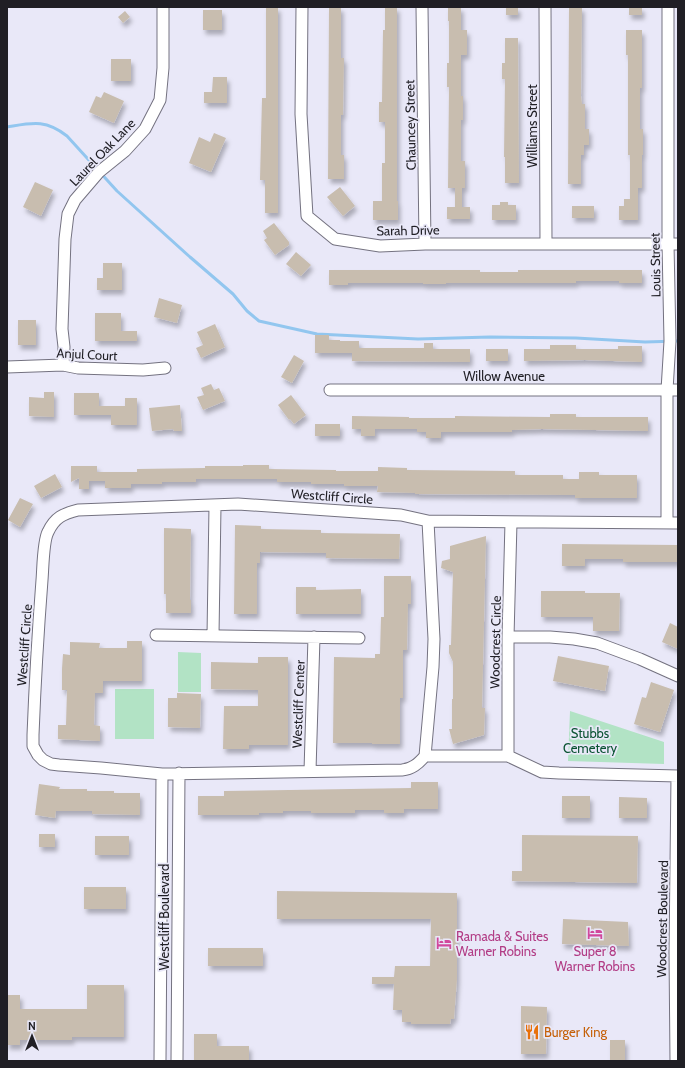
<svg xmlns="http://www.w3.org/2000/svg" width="685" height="1068" font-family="Cabin,sans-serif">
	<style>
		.green { fill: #b2e3c5 }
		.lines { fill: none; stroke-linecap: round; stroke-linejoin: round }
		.stream { stroke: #92c6ef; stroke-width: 3 }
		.building { fill: #c8bdaf; filter: url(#shadow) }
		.street-casing { stroke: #747280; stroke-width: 13 }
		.street { stroke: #fff; stroke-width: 11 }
		.labels { text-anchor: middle; stroke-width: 3.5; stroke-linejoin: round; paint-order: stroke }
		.street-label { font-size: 13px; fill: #201f25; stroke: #e9e8f8 }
		.park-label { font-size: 13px; fill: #0a5332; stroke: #e9e8f8 }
		.hotel-label { font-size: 13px; fill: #b23c85; stroke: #e9e8f8; text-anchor: start }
		.food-label { font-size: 13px; fill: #c56008; stroke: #e9e8f8; text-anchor: start }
	</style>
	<defs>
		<filter id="shadow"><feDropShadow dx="2.5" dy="4.5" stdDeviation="2" flood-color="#0004"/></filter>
	</defs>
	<rect width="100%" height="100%" fill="#e9e8f8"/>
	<path class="green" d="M178 652 201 653V692H178Z
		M115 689H154V739H115Z
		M570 711 664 742V764L568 761Z"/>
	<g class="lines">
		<path class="stream" d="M7 127C32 123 45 119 67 136L117 191 190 257 233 294 247 311 259 321 317 334 418 339 490 337 576 338 645 342 678 341"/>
	</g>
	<path class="building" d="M266 7H278V213H265V180H260L262 98H266Z
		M329 7H341V58H344L343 115H341V155H344V179H328Z
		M385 7H397V201H398V220H373V201H382V163H385V122H379V102H382L383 30H385Z
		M448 7H461V30H467V55H461V96H463V120H461V161H465V188H462V207H470V219H447V207H455V188H448L449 87H447V63H449V21H448Z
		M506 7H518V15H506Z
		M569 7H582L581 96 582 104H585V129H589V145H584V155H581V184H568Z
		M629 7H642V15H629Z
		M203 10H222V30H203Z
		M125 11 130 17 123 23 118 17Z
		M626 30H642V88H640V129H643V155H642V188H638V220H619V206H624V199H630V155H628V55H626Z
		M505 38H518L519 183H505V157H504L505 79H502V63H505Z
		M111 59H131V81H111Z
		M213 77H227V103H204V92H212Z
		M104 92 124 101 114 123 89 112 96 96 101 98Z
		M214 133 226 138 211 172 189 163 199 137 210 142Z
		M35 182 53 190 41 216 23 207Z
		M340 187 355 206 343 216 327 197Z
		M500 202H508V205H516V220H492V205H500Z
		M572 206H594V218H572Z
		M274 223 289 242V245L275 255 264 240 267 238 263 231Z
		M296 252 311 265 301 276 286 264Z
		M103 263H122V290H97V278H103Z
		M329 270H480V272H518V270H642V283H619V281H576V283H446V284H423V283H348V285H329Z
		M159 298 182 305 177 323 154 317Z
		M95 313H121V331H137V341H95Z
		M18 320H36V345H18Z
		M215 324 225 347 201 358 196 348 203 345 197 332Z
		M315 335H329V340H340V341H359V348H424V343H433V349H470V362L352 361V353H315Z
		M550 345H576V349H618V346H642V362L585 360 524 361V349H550Z
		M486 349H508V361H486Z
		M294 355 304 361 292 383 281 377Z
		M211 384 214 390 219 388 225 401 203 410 197 397 204 395 201 388Z
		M44 392H54V417L29 416V397L44 398Z
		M74 393H99V406H125V398H137V425H111V415H74Z
		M291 395 306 415 294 424 290 419 289 420 278 405Z
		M180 405 182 431H174L173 429 152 431 149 408Z
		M550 414H576V417H648V431L542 429 512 430V432H441V438H426V432H417V429H375V436H361V429H352V416L409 417V418H455V416L550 417Z
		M315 424H340V436H315Z
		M243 465H269V469L336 470V471H378V467L407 468V470L515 471V475H563V479H579V472H599V475H637V498H575V495L415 494V493L377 492 378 486H344V484H311V482H277V479H196V482H162V484H131V488H105V481H89V489H79V478L71 482V466H97V472H137V469L205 468V466H243Z
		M55 474 62 487 41 498 34 486Z
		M20 498 33 504 20 527 8 520Z
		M235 525 261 526V529L321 530V533L400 534 399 559 326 558V553L260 552V563H257V614H234Z
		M164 528 191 529 190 600H191V613H166V594H164Z
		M486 536 482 708H485L484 735 453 744 449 729H452V699H453V662L449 653V645H451L453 572 441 568 442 561 450 559V546Z
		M562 544 678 545V562H623V559H585V566H562Z
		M384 576H411V604H408L407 650H403V698H400V744H372V743H333L334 657 375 658V654H380L381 617H384Z
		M296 587H316V590L361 589V614H296Z
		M541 591H585V593H620L619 631H593V617H541Z
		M670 623 678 627V649L662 642Z
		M127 641H142V681H103V693H95L94 725 100 726V741L58 739V725H66L67 690H62V669L63 654 70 655V642L100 643 99 648H127Z
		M558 656 609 666 605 691 553 681Z
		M258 657H288V745H249V749H223L224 706H258V690L211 689V662L258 663Z
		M651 682 674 690 660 732 634 724 642 697 646 698Z
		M177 693 201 694 200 728 168 727V698H177Z
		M411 782H438V809H404V813H384V810H355V813H311V811H283V813H259V815H198V796H224V791L411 788Z
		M39 784 60 787 59 789H87V791H114V793H140V815L92 814V811H56L55 818 35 815Z
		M562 796H590V818H562Z
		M619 797 647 798V818H619Z
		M39 834H55V847H39Z
		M522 835 638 836 637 883 512 881V871H522Z
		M95 836H129V855H95Z
		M84 887H126V909H84Z
		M277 891 457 893V979L454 1019H451L450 1024H411V1022H402V1010H393L394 984H372V977H394L395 966H430L431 919H277Z
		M563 919 628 922 629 946 562 944Z
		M208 948H263V966H208Z
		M87 985H124V1037H72V1040H20V1045H7V995H20V1009H87Z
		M521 1006 547 1007 546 1054H521Z
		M194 1034H217V1046H249V1061H194Z
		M610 1040H625V1061H610Z"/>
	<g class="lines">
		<g class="street-casing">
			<path id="street" d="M302 7 301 114 307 216 335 239 380 246 425 244H678
				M422 7 425 244
				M545 7 546 244
				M63 365 64 347 62 329 65 239 68 214 75 200 99 172 125 151 145 129 160 100 163 68V7
				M7 367 63 365 78 368 143 370 165 368
				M330 390H678
				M667 523V390L670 341 668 244V7
				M678 523 428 521 401 515 238 504 78 510C63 514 55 517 48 532 43 541 43 569 42 580 38 632 35 683 33 735V746L38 755 43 760 51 764 59 765 101 768 162 774 402 770C412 769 418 764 425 756H508L542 772 559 773 678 776
				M156 635 359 638
				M213 636 215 506
				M508 637H550L574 639 597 643 640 659 678 676
				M425 756 433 667 434 639 428 521
				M508 756V637L511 522
				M310 771 314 637
				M160 1061 162 774
				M177 1061 179 773
				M676 1061 675 952 677 776"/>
		</g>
		<use href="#street" class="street"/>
	</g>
	<defs>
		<g id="hotel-bare" transform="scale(1.2)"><path d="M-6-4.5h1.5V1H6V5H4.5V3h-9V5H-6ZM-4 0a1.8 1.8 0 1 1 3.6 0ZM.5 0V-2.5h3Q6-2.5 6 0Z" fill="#d1479c" stroke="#e9e8f8" stroke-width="2.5" paint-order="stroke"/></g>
		<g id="restaurant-bare" transform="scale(1.2)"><path d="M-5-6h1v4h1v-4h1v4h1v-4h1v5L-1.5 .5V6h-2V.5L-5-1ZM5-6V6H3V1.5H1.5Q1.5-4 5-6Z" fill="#e8710a" stroke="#e9e8f8" stroke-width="2.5" paint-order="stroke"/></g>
	</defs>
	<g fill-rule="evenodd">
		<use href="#hotel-bare" x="595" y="933"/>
		<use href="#hotel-bare" x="444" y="943"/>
		<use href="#restaurant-bare" x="532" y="1032"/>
	</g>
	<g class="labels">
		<g class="street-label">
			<text transform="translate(410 125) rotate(-91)" y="5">Chauncey Street</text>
			<text transform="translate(532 126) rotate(-90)" y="5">Williams Street</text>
			<text transform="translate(102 152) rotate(-46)" y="5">Laurel Oak Lane</text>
			<text transform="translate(408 230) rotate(-1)" y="5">Sarah Drive</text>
			<text transform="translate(655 265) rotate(-91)" y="5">Louis Street</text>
			<text transform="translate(87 354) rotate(3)" y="5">Anjul Court</text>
			<text x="504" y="381">Willow Avenue</text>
			<text transform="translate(332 496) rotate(4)" y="5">Westcliff Circle</text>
			<text transform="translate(495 642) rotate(-89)" y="5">Woodcrest Circle</text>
			<text transform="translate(24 645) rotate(-86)" y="5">Westcliff Circle</text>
			<text transform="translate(298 704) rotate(-88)" y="5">Westcliff Center</text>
			<text transform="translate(164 917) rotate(-90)" y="5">Westcliff Boulevard</text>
			<text transform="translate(662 919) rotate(-89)" y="5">Woodcrest Boulevard</text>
		</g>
		<g class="park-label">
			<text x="590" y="738">Stubbs<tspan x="590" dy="15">Cemetery</tspan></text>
		</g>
		<g class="hotel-label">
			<text x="456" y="941">Ramada &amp; Suites<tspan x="456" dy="15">Warner Robins</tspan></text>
			<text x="595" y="956" text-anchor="middle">Super 8<tspan x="595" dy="15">Warner Robins</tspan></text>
		</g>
		<g class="food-label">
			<text x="544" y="1037">Burger King</text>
		</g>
	</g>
	<rect width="685" height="1068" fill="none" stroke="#201f25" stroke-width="16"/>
	<g transform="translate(32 1036)" stroke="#e9e8f8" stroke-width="3" paint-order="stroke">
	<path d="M0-3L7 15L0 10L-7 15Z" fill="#201f25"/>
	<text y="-6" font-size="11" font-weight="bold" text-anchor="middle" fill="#201f25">N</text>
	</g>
</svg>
